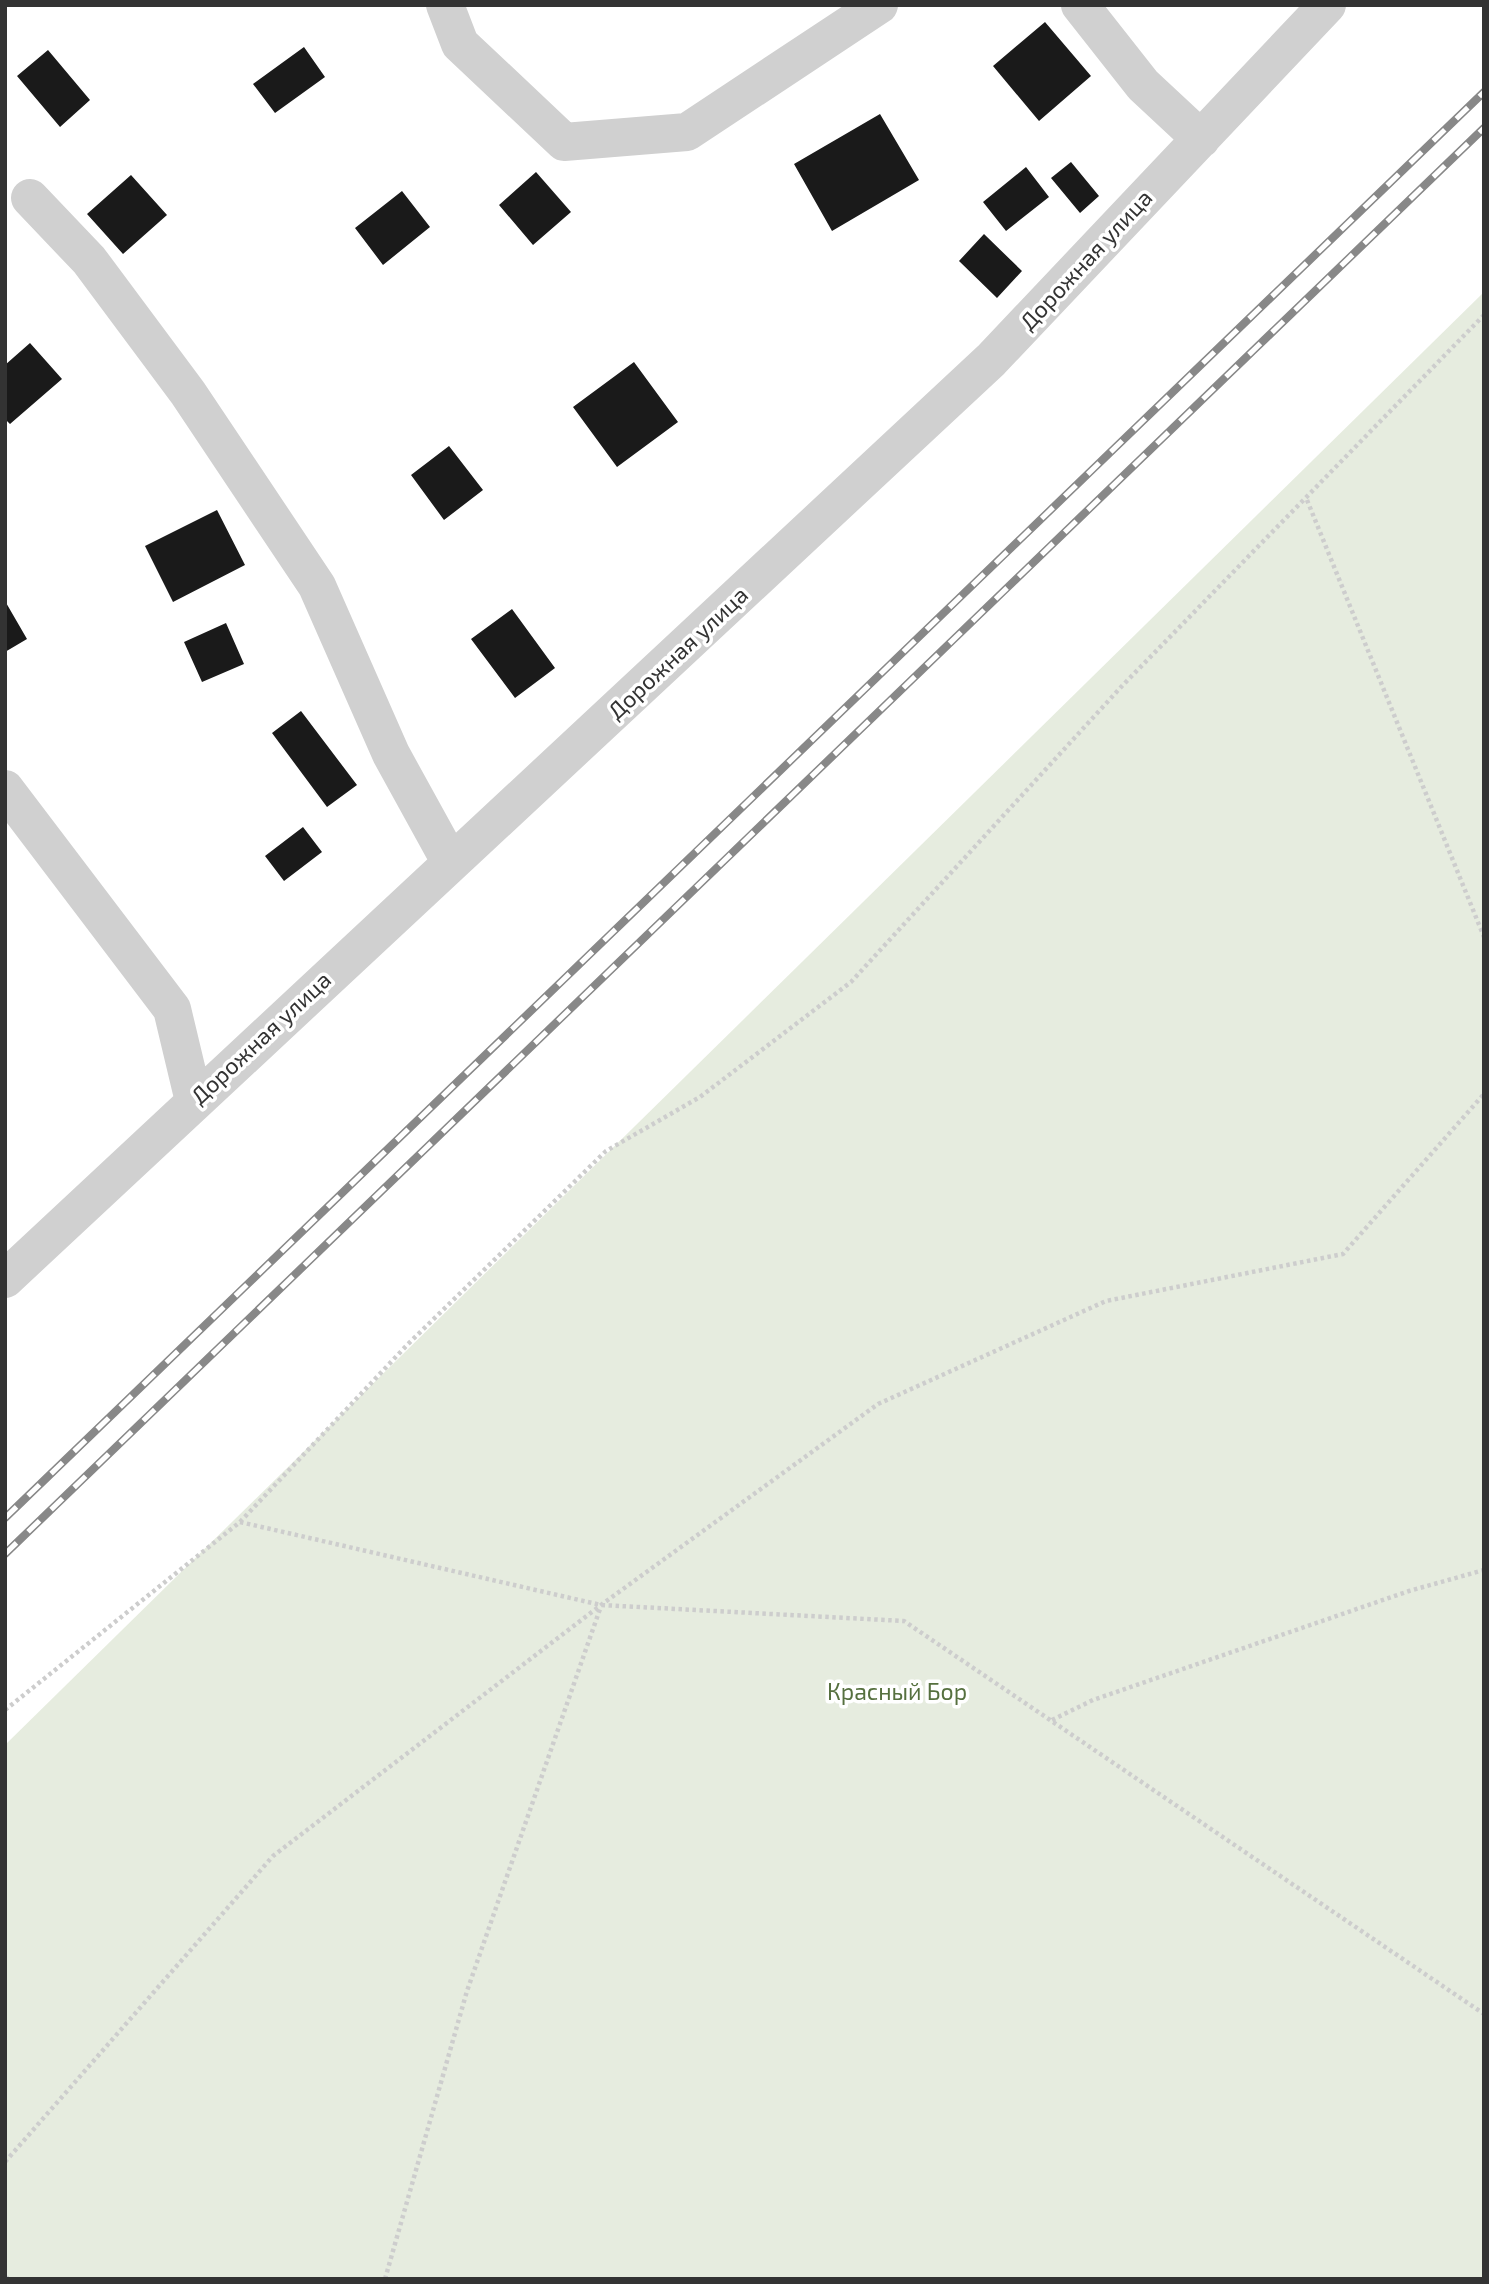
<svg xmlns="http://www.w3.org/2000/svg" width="1489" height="2284" font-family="'Exo 2',sans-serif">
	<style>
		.green { fill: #e6ecdf }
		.building { fill: #1a1a1a }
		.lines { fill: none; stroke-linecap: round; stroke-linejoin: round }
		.path { stroke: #cdcdcd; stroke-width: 4.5; stroke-dasharray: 3.5 3.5; stroke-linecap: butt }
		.street { stroke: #d0d0d0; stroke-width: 38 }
		.rail-casing { stroke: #888; stroke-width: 8 }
		.rail { stroke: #fff; stroke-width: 5; stroke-dasharray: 16; stroke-linecap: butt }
		.labels { text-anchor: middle; stroke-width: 7; stroke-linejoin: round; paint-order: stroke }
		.street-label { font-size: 23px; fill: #333; stroke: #fff }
		.park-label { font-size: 23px; fill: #56703f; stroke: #fff }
	</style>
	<rect width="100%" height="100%" fill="#fff"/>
	<path class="green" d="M1484 292V2279H5V1745Z"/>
	<path class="building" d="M1045 22 1091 76 1039 121 993 66Z
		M304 47 325 77 275 113 253 84Z
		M48 50 90 100 60 127 17 76Z
		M880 114 919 180 832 231 794 164Z
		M1071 162 1099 196 1080 213 1051 178Z
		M1026 167 1049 197 1006 231 983 202Z
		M536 172 571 212 533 245 499 205Z
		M131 175 167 215 123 254 87 214Z
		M402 191 430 227 383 265 355 228Z
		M984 234 1022 271 997 298 959 261Z
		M30 343 62 379 10 424 5 419V365Z
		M634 362 678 422 617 467 573 407Z
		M449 446 483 490 444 520 411 475Z
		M217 510 245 565 173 602 145 546Z
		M5 601 27 639 5 652Z
		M512 609 555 668 515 698 471 639Z
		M226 623 244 664 202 682 184 642Z
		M301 711 357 785 327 807 272 733Z
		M303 827 322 852 284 881 265 856Z"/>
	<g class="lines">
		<path class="path" d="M1307 500 1484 937
			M240 1522 601 1605 904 1621 1484 2014
			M5 1710 240 1522 408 1344 606 1151 700 1097 851 982 1122 686 1484 315
			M1052 1720 1093 1700 1409 1591 1484 1570
			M5 2162 273 1856 601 1605 878 1404 1106 1301 1343 1254 1484 1094
			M5 2277 9 2279
			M385 2279 467 1991 601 1606"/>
		<path class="street" d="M445 5 460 44 564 142 687 132 879 5
			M1080 5 1143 85 1201 139
			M30 198 89 260 188 393 317 586 391 754 451 863
			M5 789 172 1009 194 1101
			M5 1279 991 360 1327 5"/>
		<g class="rail-casing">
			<path id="rail" d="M5 1518 1484 92
				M5 1554 1484 128"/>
		</g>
		<use href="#rail" class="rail"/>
	</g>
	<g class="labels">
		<g class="street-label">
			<text transform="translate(1086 260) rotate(-47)" y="8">Дорожная улица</text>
			<text transform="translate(678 653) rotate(-43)" y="8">Дорожная улица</text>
			<text transform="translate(261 1038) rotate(-43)" y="8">Дорожная улица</text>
		</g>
		<g class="park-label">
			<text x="897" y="1700">Красный Бор</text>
		</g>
	</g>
	<rect width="1489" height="2284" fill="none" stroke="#333333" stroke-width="14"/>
</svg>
